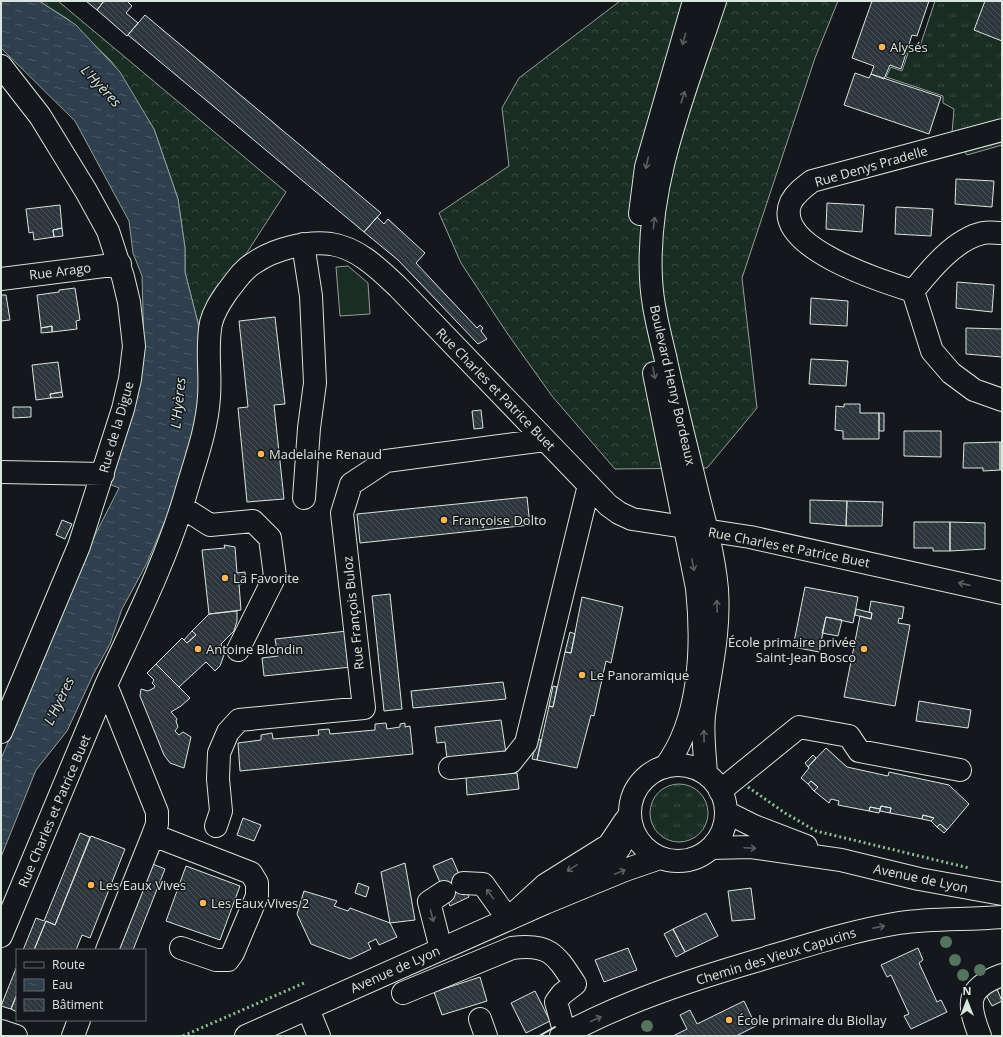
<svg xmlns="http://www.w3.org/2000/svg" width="1003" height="1037" font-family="'Open Sans',sans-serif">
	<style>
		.grass { fill: url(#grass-tufts); stroke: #939e99 }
		.forest { fill: url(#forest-crowns); stroke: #939e99 }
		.pitch { fill: #1a2d24; stroke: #939e99 }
		.water { fill: url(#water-ripples); stroke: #939e99 }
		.building { fill: url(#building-back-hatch); stroke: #d8e6dc }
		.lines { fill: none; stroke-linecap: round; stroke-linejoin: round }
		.minor-casing { stroke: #d8e6dc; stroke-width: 24 }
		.major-casing { stroke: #d8e6dc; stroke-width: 24 }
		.minor { stroke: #14181c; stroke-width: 22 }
		.major { stroke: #14181c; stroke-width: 22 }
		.hedge { stroke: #8ac095; stroke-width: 3; stroke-dasharray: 2 3; stroke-linecap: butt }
		.wall { stroke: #d8e6dc; stroke-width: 2 }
		.tree { fill: #55745f }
		.oneway { stroke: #59605f }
		.poi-dot { fill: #ffb74d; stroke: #14181c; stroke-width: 1.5 }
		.labels { text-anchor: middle; stroke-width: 3; stroke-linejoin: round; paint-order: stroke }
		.poi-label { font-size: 13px; fill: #d8e6dc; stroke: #14181c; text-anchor: start }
		.street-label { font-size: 13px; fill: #d8e6dc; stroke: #14181c }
		.water-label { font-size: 14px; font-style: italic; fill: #d8e6dc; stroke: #14181c }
	</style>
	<defs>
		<pattern id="grass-tufts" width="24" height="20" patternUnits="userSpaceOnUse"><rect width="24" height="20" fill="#1a2d24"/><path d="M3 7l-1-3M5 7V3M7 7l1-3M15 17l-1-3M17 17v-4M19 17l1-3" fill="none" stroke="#3b4b43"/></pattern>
		<pattern id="forest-crowns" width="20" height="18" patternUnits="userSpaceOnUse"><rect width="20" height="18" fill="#1a2d24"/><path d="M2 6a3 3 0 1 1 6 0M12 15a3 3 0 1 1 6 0" fill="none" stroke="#3b4b43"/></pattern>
		<pattern id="water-ripples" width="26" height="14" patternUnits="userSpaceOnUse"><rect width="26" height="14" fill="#2f3f4d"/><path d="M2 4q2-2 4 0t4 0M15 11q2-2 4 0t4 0" fill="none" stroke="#4c5b66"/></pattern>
		<pattern id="building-back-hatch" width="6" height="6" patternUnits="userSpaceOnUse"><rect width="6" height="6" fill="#2c363c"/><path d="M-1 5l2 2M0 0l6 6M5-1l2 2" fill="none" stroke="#4a5358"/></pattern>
	</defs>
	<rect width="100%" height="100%" fill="#14181c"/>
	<path class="grass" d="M935 1H1002V145L967 155 952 133 954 109 943 103V96L886 77 891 67 902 71 911 44 920 46Z
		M650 813a29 29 0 1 1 58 0a29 29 0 1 1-58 0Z"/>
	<path class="forest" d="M39 1H58L286 192 199 327 185 272V248L178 199 154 129 112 62 69 20Z
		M620 1H838L815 58 742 278 757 408 707 468 615 469 552 396 507 333 461 263 439 213 509 166 502 108 519 78Z"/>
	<path class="pitch" d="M348 266 368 283 370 314 340 316 336 267Z"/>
	<path class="water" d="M1 1H39L76 25 120 72 154 129 178 199 185 248V272L199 327 203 384 176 505 164 523 147 563 122 609 110 644 94 673 67 731 36 770 1 857V759L92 541 119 488 109 484 144 348 142 276 133 253 129 221 75 121 1 48Z"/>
	<path class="building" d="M86 1H104L97 10Z
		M104 1H127L132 6 126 13 138 23 127 36 97 10Z
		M872 1H929L917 36 912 35 901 69 890 65 884 79 871 74 874 66 852 58Z
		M985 1H1002V41L974 30Z
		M145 15 381 213 364 232 128 35Z
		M855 73 869 78 871 74 941 97 929 134 844 105Z
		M956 179 994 181 992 207 955 204Z
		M827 203 864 205 862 232 826 229Z
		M60 205 62 228 53 230 54 237 34 240 33 232 29 233 26 209Z
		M896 207 933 209 931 236 895 234Z
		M377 217 384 224 388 219 425 253 416 263 477 328 480 325 483 328 481 331 487 339 478 344 398 260 364 232Z
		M62 228 63 236 54 237 53 230Z
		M957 282 994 285 992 312 956 308Z
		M75 288 80 320 76 321 77 329 52 332V326L41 328 37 295 59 292V290Z
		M1 295H6L10 320 1 321Z
		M811 298 848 301 847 326 810 324Z
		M275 317 285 404 274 405 284 499 247 502 238 408 248 407 239 321Z
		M52 326V332L41 333V328Z
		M966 328 1002 329V357L966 354Z
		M811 359 848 361 846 386 809 384Z
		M58 362 62 392 50 394 51 398 36 400 32 365Z
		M62 392 63 397 51 398 50 394Z
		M844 404H860V413H879V439H843V431L835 430 836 406 844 407Z
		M13 407H31V417L13 418Z
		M481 410 483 428 474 429 472 411Z
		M879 413H884V431H879Z
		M904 431H941V457L904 456Z
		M1000 442V470L983 471V468H963L964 443Z
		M1000 442H1002V470H1000Z
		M527 497 530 525 360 543 357 514Z
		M810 500 847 501 846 526 810 523Z
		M847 501 883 502 882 526H846Z
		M62 520 72 524 65 539 56 535Z
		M914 522H950V551H933V548H914Z
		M950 522 985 523V549L950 551Z
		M224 545 235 547 237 573 245 572 246 583 239 584 241 610 209 614 202 550 225 548Z
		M805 587 858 597 853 623 826 617 819 652 793 647Z
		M390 594 402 709 384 711 372 596Z
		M582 597 623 607 611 663 606 661 594 716 591 715 577 768 537 760 549 706 553 707 565 652 571 653Z
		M871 601 904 607 902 619 899 618 898 623 910 625 895 706 844 697 860 616 871 619 872 613 869 612Z
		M856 609 872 613 871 619 855 615Z
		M237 611V621L234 631 221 644 224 655 220 666 215 671 206 662 179 687 156 664 182 638 187 643 196 635 192 631 209 614Z
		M826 617 842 620 838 636 822 633Z
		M192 631 196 635 187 643 184 640Z
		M347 631 351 667 264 676 262 658 278 656 275 639Z
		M570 632 575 634 571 653 565 652Z
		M156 664 190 698 181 706 171 712 177 719 176 721 178 727 175 731 179 735 183 732 191 737 184 768 170 763 164 755 140 696 141 689 148 691 154 688 155 686 152 683 154 680 147 673Z
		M503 682 506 699 413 708 411 691Z
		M553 686 557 687 553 707 549 706Z
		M919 701 971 710 968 728 916 721Z
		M501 720 506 753 447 759 445 742 437 743 435 727Z
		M386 723 387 729 400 727V724L405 723V727L410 726 413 754 240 771 238 743 261 740V735L272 733 273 739 319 735 318 730 329 729 330 734 375 730V724Z
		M537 739 541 740 537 760 532 759Z
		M826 748 847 767 888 776 889 772 949 785 969 804 947 830 940 824 937 827 931 821 934 818 923 815 922 819 890 813 891 808 881 806 880 809 870 807 869 811 838 805 839 801 831 799 829 803 814 791 818 787 811 781 808 784 801 778 809 768 808 767Z
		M813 755 816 758 808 767 805 763Z
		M517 773 519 789 467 795 466 777Z
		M811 781 818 787 814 791 808 784Z
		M881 806 891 808 890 813 880 811Z
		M870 807 880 809 879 813 869 811Z
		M923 815 934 818 931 821 922 819Z
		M243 818 261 825 254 841 237 835Z
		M940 824 947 830 944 833 937 827Z
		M80 833 90 837 55 925 46 921 34 950H23L36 918 44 921Z
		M91 836 125 849 90 938 82 935 76 950H34L46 921 55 925Z
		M452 858 469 897 450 906 433 866Z
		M150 863 165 869 133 950H116Z
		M405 863 415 920 390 923 381 872Z
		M186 866 240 886 220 940 166 921Z
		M358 883 369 887 366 897 355 893Z
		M751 888 755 919 732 921 728 891Z
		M304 891 337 901 334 906 348 911 350 908 390 923 397 937 379 945 376 939 368 943 371 949 350 959 311 944 297 914Z
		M706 913 718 936 685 952 673 929Z
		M673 929 685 952 676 957 664 934Z
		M628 948 637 970 604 982 595 960Z
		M918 948 923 960 919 963 937 1002 941 1000 947 1012 911 1029 904 1016 909 1014 891 975 887 977 881 965Z
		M17 966V994L11 1009 1 1006Z
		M480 977 487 1001 442 1015 434 992Z
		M997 989 1002 1001 992 1006 986 995Z
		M535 991 550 1021 526 1033 511 1003Z
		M17 994V1012L11 1009Z
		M744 1001 756 1026 736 1036H673L687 1029 680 1015 690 1010 697 1024Z"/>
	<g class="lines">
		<g class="minor-casing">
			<path id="minor" d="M1 66 40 116 86 191 108 231 123 277 129 302 134 346 130 379 123 409 79 546 1 732
				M1002 233C996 233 989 232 983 233 955 239 930 270 913 291L932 351 951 373 974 390 1002 400
				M303 244 311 296 315 383 309 428 304 498
				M1 279 120 264
				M913 291C884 282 771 247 791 202 796 193 804 187 812 181L1002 130
				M1 472 103 474
				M182 507 210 525 253 521 270 538 275 576 238 650
				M450 768 511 762 526 743 589 485
				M720 791 799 727 849 736 859 751 960 770
				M216 826 221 811 218 779 219 753 228 732 239 720 364 708 342 513 351 484 386 461 545 440
				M153 835 251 873 257 883V896L233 953 228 960H216L181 948
				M463 883 483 884 508 919 545 885 609 845 625 821
				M1 936 106 685
				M441 949 429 902 444 892
				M107 950 153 835 157 824V812L106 685C134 624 166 561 185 496 194 464 207 431 209 397 211 372 206 347 211 323 214 311 220 302 227 292 235 282 242 270 254 263 274 249 306 241 331 244 358 248 379 269 398 287L608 505 619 513 632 519 750 537 1002 593
				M403 993 512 948C550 943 556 955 575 984L562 994 556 1002 565 1034
				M308 1009 319 1036
				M480 1019 486 1036
				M1 1031 16 1036
				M73 1036 79 1020
				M561 1036C623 1002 691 980 759 960 805 946 851 931 899 923 933 918 968 920 1002 917
				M980 1036C967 1003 966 988 1002 975"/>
		</g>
		<g class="major-casing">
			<path id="major" d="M640 214 646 167 694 1
				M654 373 697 588C703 645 701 720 665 767
				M630 813a48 48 0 1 1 96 0a48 48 0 1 1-96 0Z
				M706 774C705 755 702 735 704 715 710 671 720 634 717 589 714 557 706 526 698 495 687 449 675 403 665 356 659 331 652 304 651 278 646 182 686 90 715 1
				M726 812 754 826 806 846
				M711 848 751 847 841 860 919 879 1002 894
				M584 877C614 856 624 854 629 815
				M246 1036 545 903 625 870 660 858"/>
		</g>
		<use href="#minor" class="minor"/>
		<use href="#major" class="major"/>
		<path class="hedge" d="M748 787 785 813 816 831 969 868
			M183 1036 304 983"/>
		<path class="wall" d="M539 1036 555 1027"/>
	</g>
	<g class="tree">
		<circle cx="946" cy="942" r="6"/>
		<circle cx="955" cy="960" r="6"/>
		<circle cx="980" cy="970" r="6"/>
		<circle cx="963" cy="975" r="6"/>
		<circle cx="647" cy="1026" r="6"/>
	</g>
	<defs><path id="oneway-shaft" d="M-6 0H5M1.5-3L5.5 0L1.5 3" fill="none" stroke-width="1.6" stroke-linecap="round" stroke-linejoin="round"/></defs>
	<g class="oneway">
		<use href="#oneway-shaft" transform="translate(684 39) rotate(106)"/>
		<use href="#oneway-shaft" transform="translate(683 97) rotate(-72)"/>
		<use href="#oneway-shaft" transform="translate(647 163) rotate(103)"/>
		<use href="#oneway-shaft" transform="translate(654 223) rotate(-84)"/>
		<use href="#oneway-shaft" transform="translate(654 373) rotate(79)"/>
		<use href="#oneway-shaft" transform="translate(693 565) rotate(79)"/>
		<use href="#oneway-shaft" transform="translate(964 584) rotate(-167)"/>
		<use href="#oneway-shaft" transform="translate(717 606) rotate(-92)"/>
		<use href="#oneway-shaft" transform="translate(704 736) rotate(-91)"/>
		<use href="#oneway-shaft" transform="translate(750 848) rotate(3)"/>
		<use href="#oneway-shaft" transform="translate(572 868) rotate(148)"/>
		<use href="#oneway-shaft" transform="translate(620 872) rotate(-22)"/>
		<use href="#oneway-shaft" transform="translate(490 894) rotate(-126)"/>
		<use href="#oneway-shaft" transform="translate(432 916) rotate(76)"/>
		<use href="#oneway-shaft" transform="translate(879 927) rotate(-11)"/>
		<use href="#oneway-shaft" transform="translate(596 1019) rotate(-24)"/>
	</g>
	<g class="poi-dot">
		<circle cx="882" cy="47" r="4"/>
		<circle cx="261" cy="454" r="4"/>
		<circle cx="444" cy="520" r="4"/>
		<circle cx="225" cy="578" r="4"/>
		<circle cx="198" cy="649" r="4"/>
		<circle cx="864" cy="649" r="4"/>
		<circle cx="582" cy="675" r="4"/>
		<circle cx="91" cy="885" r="4"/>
		<circle cx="203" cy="903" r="4"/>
		<circle cx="729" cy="1020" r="4"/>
	</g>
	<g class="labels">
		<g class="poi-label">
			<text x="890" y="52">Alysés</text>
			<text x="269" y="459">Madelaine Renaud</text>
			<text x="452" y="525">Françoise Dolto</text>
			<text x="233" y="583">La Favorite</text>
			<text x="856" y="647" text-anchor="end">École primaire privée<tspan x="856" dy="15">Saint-Jean Bosco</tspan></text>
			<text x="206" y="654">Antoine Blondin</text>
			<text x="590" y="680">Le Panoramique</text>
			<text x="99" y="890">Les Eaux Vives</text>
			<text x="211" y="908">Les Eaux Vives 2</text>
			<text x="737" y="1025">École primaire du Biollay</text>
		</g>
		<g class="street-label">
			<text transform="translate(871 166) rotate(-16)" y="5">Rue Denys Pradelle</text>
			<text transform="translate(60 271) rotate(-7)" y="5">Rue Arago</text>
			<text transform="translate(673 385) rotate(77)" y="5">Boulevard Henry Bordeaux</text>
			<text transform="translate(496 389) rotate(46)" y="5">Rue Charles et Patrice Buet</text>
			<text transform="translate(116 427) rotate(-74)" y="5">Rue de la Digue</text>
			<text transform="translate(789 547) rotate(11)" y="5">Rue Charles et Patrice Buet</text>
			<text transform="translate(353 613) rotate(-96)" y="5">Rue François Buloz</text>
			<text transform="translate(54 811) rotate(-67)" y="5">Rue Charles et Patrice Buet</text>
			<text transform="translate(921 878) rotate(12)" y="5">Avenue de Lyon</text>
			<text transform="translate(776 956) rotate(-17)" y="5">Chemin des Vieux Capucins</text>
			<text transform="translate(395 969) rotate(-24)" y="5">Avenue de Lyon</text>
		</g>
		<g class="water-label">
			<text transform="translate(101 86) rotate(47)" y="5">L'Hyères</text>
			<text transform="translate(178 403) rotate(-84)" y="5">L'Hyères</text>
			<text transform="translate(59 701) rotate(-64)" y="5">L'Hyères</text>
		</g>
	</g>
	<rect width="1003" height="1037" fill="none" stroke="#d8e6dc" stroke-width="4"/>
	<rect x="16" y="949" width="130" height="72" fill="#14181c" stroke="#626a69"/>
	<rect x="24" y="962" width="20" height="6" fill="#14181c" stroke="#626a69"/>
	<text x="52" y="969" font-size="12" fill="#d8e6dc">Route</text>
	<rect x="24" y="979" width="20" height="12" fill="url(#water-ripples)" stroke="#626a69"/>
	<text x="52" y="989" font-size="12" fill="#d8e6dc">Eau</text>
	<rect x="24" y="999" width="20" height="12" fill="url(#building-back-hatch)" stroke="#626a69"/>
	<text x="52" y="1009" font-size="12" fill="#d8e6dc">Bâtiment</text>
	<g transform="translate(967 1001)" stroke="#14181c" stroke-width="3" paint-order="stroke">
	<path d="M0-3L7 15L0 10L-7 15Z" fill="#d8e6dc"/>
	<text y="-6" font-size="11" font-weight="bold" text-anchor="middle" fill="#d8e6dc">N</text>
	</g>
</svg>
